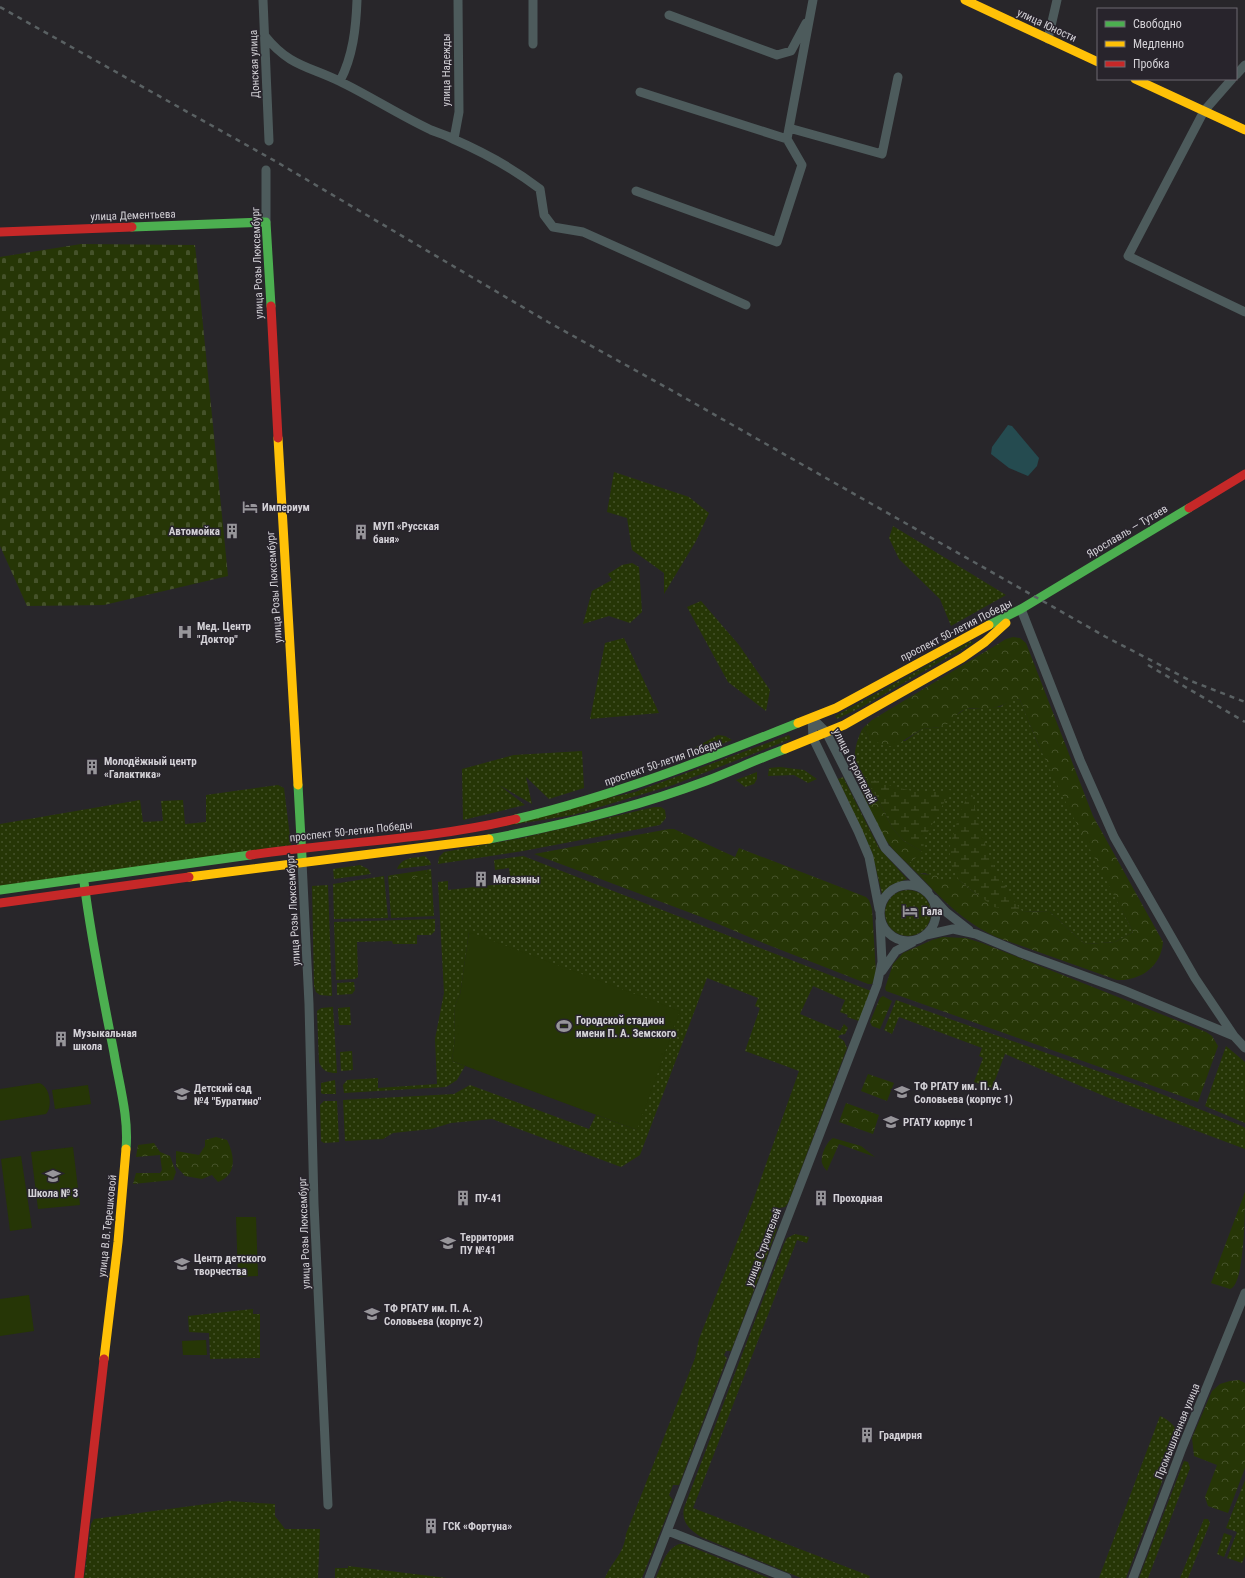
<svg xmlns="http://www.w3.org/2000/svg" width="1245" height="1578" font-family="'Roboto Condensed',sans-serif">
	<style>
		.grass { fill: url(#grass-dots) }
		.forest { fill: url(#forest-crowns) }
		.wetland { fill: url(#wetland-marsh) }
		.cemetery { fill: url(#cemetery-stones) }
		.park { fill: #263606 }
		.water { fill: #254b50 }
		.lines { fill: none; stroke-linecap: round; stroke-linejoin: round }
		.street { stroke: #4d5b5c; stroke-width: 9 }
		.fast { stroke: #4caf50; stroke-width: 9 }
		.slow { stroke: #ffc107; stroke-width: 9 }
		.jam { stroke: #c62828; stroke-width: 9 }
		.rail { stroke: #5a6163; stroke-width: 2.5; stroke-dasharray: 5 5; stroke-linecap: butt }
		.labels { text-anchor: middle; stroke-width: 3; stroke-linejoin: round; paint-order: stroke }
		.street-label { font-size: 11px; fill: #d3d1d6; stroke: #28242c }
		.poi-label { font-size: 11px; font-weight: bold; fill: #d3d1d6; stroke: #28242c; text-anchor: start }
	</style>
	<defs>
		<pattern id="grass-dots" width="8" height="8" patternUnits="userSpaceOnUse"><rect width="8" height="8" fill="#263606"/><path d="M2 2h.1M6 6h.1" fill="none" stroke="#45522a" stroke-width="1.8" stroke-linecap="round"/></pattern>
		<pattern id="forest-crowns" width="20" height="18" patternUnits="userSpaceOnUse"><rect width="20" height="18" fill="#263606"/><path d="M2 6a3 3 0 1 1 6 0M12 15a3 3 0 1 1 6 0" fill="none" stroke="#45522a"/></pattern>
		<pattern id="wetland-marsh" width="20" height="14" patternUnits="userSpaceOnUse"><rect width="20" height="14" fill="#263606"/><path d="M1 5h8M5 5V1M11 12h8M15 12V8" fill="none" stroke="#45522a"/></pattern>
		<pattern id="cemetery-stones" width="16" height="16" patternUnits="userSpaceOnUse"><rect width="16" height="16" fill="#263606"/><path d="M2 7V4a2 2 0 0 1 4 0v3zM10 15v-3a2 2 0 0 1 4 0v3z" fill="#45522a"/></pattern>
	</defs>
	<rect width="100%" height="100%" fill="#28262a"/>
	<path class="grass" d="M614 472 689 497 709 513 696 541 664 594V573L632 550 627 518 607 512Z
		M893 526 1006 595 951 626 940 599 899 559 889 538Z
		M632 563 639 567 642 612 630 623 609 616 583 624 592 591 612 580 608 574 622 565Z
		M701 601 739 645 770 690 766 711 728 682 687 607Z
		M624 638 659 713 590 719 605 643Z
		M971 641 973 643 862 707 837 719 835 716 839 714Z
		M1012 699 1020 700 1037 742 1133 932 1115 942 1085 944 1050 912 1022 911 976 894 959 880H942L925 873 918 874 908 864 922 852 867 778 857 776C852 760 855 742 863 728L869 740 905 741 922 729 940 727 965 709 1000 707Z
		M718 735 725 736 732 740 691 756 694 748Z
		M789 735 791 739 673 785 573 815 406 842 635 792Z
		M582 751 584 788 549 799 526 777 532 804 499 785 525 805 463 820 462 769 514 755Z
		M780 767 804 770 817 779 808 783 794 775 768 776 769 768Z
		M757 772V779L754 784 745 787 736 780Z
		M843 777 879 848 907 879 891 885 882 894 872 852 838 779Z
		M278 785 284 788 291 845 0 886V824L140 800 143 822 163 821 161 801 183 800 185 824 206 822V795Z
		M654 807H661L665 810 666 818 660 825 523 851 438 864 439 857 444 852 522 838Z
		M425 856 430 861 431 865 397 869C402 857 413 858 425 856Z
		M523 856 871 991 859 1021 847 1017 848 1015 840 1012 845 1000 813 986 800 1014 840 1031 844 1024 848 1028 845 1034 840 1035 838 1037 844 1041 847 1048 788 1203 785 1207 780 1208 775 1220 777 1229 731 1351H726L724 1355 727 1358 679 1485H673L669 1495 673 1500 642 1578H605C612 1561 624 1554 626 1534L695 1358 699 1339 753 1201 799 1071 745 1051 760 1008 755 1006 758 998 707 978 640 1155 621 1167 492 1119 451 1123 431 1129 393 1133 383 1139 345 1141 343 1100 454 1094 470 1085 589 1129 596 1115 637 1130 469 932 460 995C452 1007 455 1020 455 1032 455 1042 453 1052 452 1061L465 1066 457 1080 446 1087 344 1093 343 1085 347 1080 378 1078V1088L437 1084 435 1039 444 993 438 882 448 881V890L511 883 509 868 495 870 494 860Z
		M360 865 368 869 371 874 334 879 333 869Z
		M431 869 434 916 391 918 388 876 392 875 394 879 427 872 426 870Z
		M384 876 388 918 334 919 333 884Z
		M328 885 332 996 320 995 316 992 314 986 312 886Z
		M885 913a23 23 0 1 1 46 0a23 23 0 1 1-46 0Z
		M435 919V931L431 935H417V944H393L392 941 357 942 358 977 355 979 336 980 334 922Z
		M354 982 355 990 352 994 337 995V983Z
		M896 1000 1151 1090 1242 1126 1245 1128V1149L1109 1098 1005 1054 992 1088 974 1082 983 1058 979 1056 982 1048 899 1017 892 1034 884 1030Z
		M333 1007 337 1073C328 1073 322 1071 319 1062L317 1011 321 1008Z
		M350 1007 351 1025H339L338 1008Z
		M1226 1046 1245 1062V1123L1205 1106Z
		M352 1051 353 1070 341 1071 340 1052Z
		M335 1080 336 1094H323L321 1093V1083Z
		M324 1101H337L339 1142 324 1143 321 1141 320 1105Z
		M795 1234 809 1237 807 1243 797 1240 693 1508 870 1576 869 1578H801L701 1537C690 1530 681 1522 684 1508L784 1244 787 1238Z
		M253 1309V1314H260V1358L210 1359 209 1333 189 1332 188 1316Z
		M1160 1416C1169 1420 1179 1428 1178 1439L1126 1578H1099Z
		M1184 1461 1188 1462 1190 1468 1148 1578H1139Z
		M1245 1480V1556L1242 1563 1227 1558 1237 1532 1226 1528Z
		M229 1501 275 1504V1516L285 1529H320L318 1578H84L91 1524 94 1519Z
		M1204 1519H1208L1210 1523 1188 1578H1180Z
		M1224 1533 1232 1536 1224 1557 1217 1554Z
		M679 1544H684L769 1578H656C662 1565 665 1550 679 1544Z
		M348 1566 447 1578H335V1568H348Z"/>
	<path class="forest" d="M1013 637 1020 638 1026 643 1093 816 1163 942C1161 967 1140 981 1117 980L996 937C961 920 944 901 918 874L935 875 942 880H959L976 894 1022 911 1050 912 1085 944 1115 942 1133 932C1094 855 1051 781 1020 700 1011 699 1009 703 1000 706 983 713 962 699 953 722L940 727 922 729 893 747 869 740 863 728 872 720 1006 639Z
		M857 776 867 778 893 829 904 841 923 852 908 864C901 857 894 851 888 843 875 826 863 797 857 776Z
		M669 829H674L735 857 739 848 866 897 869 900 872 909 876 973 872 984H868L761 942 704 918 534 854Z
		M426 870 427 874 407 880 394 879 392 875Z
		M943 937 966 938 982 943 1206 1032 1212 1036 1218 1046 1198 1102 886 991 885 988 893 964 903 953 932 940Z
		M883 996 892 1001 880 1029 872 1026 870 1022 880 998Z
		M868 1074 894 1083 887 1101 861 1091Z
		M846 1103 879 1115 873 1134 839 1122Z
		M216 1137 227 1140C235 1156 237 1175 218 1182L212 1175 202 1179 185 1176 176 1166V1151L199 1155 205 1146V1140Z
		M833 1138 861 1146 875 1157 839 1144 827 1171C825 1169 823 1166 822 1163 820 1156 827 1141 833 1138Z
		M154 1143 160 1152 170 1156 176 1172 173 1180 133 1184 136 1173H160L162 1170 160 1155 136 1157 138 1145Z
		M1245 1192C1245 1209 1245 1285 1230 1289L1211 1283Z
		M1239 1380 1245 1383V1468L1228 1513 1208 1506 1205 1497 1217 1465 1194 1456 1192 1438 1212 1391 1220 1384 1230 1381Z"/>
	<path class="wetland" d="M867 778 895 787 921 793 951 790 924 839 923 852 904 841 893 829Z
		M971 785C976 828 994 877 1022 911L994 907 959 880 952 867 949 849 960 812 966 800Z"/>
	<path class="cemetery" d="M81 244 195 245 228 576 104 605 27 606 0 546V257Z"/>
	<path class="park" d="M469 932 680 1011 637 1130 452 1061C453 1052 455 1042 455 1032 455 1019 452 1007 460 995Z
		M39 1083C50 1086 53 1107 46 1114L0 1121V1089Z
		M88 1085 91 1104 55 1109 52 1090Z
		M73 1147 80 1205 38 1209 31 1152Z
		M21 1156 32 1228 10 1231 1 1159Z
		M236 1217H256L258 1276 238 1277Z
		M29 1295 34 1331 0 1336V1299Z
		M206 1340 207 1355H183L182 1341Z"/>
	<path class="water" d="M1008 425 1012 426 1039 458 1037 466 1028 476 1009 468 991 454 992 447Z"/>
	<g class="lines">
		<path class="street" d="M263 0 269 141
			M669 15 777 55 791 51 806 23
			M265 36C289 66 308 66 339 81 370 96 399 115 431 130 438 133 446 135 453 139 483 152 514 169 540 189L544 215 553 227 583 232 746 305
			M1048 39 1057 0
			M533 44V0
			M1236 75 1245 65
			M1232 79 1204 111 1128 256 1245 312
			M340 81C353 56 356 28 357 0
			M640 92 787 139
			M789 128 882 154 898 77
			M454 139 459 112 458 0
			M266 170V222
			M636 191 777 242 802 165 787 139 813 0
			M1021 609 1080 760 1114 837 1195 978 1234 1036 1245 1048
			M812 718 826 732 885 848 928 892
			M812 718 813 738 858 831 869 857 879 909
			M302 862 309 1004 314 1204 328 1505
			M880 913a28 28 0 1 1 56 0a28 28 0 1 1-56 0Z
			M934 899 946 912 969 930
			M926 935 953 929 976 934 1021 953 1123 990 1234 1036
			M882 971 896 951 913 942
			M668 1531 787 1578
			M649 1578 877 985 882 962 880 921
			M1133 1578 1182 1448 1245 1293"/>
		<path class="fast" d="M132 227 266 222 271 306
			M989 625 1021 609 1189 508
			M298 785 302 857
			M516 819C613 796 705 760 798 723
			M489 839C559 826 639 806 706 781 732 771 758 759 785 749
			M84 882C91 939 103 996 114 1053 119 1084 129 1117 126 1149
			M0 890 250 855"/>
		<path class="slow" d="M965 0 1098 62
			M1135 79 1245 130
			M278 438 298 785
			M798 723 836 708 989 625
			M785 749 844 725 962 658 985 642 1006 623
			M189 877 489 839
			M104 1359 118 1242 126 1149"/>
		<path class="jam" d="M0 232 132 227
			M271 306 278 438
			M1189 508 1245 474
			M250 855C338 842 429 840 516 819
			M0 903 189 877
			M79 1578 104 1359"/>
		<path class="rail" d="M0 7 275 161 548 322 671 390 1106 637 1191 681 1245 702
			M1148 665 1245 722"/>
	</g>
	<defs>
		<g id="hotel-bare" transform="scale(1.2)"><path d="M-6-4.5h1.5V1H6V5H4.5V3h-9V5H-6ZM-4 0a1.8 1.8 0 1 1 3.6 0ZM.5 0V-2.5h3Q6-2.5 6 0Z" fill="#97959a" stroke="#28242c" stroke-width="2.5" paint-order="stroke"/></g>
		<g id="building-bare" transform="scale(1.2)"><path d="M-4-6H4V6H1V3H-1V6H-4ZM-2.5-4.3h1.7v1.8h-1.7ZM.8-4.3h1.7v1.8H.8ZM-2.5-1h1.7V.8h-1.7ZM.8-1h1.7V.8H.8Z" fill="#97959a" stroke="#28242c" stroke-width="2.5" paint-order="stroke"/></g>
		<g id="hospital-bare" transform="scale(1.2)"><path d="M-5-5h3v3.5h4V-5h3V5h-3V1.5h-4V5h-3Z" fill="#97959a" stroke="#28242c" stroke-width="2.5" paint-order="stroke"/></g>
		<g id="stadium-bare" transform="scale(1.2)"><path d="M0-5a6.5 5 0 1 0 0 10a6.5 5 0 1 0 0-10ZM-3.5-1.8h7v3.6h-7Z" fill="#97959a" stroke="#28242c" stroke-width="2.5" paint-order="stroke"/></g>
		<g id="university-bare" transform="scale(1.2)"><path d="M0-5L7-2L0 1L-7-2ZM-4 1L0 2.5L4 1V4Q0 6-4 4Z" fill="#97959a" stroke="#28242c" stroke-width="2.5" paint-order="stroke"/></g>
		<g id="school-bare" transform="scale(1.2)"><path d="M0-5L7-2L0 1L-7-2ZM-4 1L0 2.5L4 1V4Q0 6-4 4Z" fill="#97959a" stroke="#28242c" stroke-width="2.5" paint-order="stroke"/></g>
	</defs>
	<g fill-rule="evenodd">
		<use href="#hotel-bare" x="250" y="507"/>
		<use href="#building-bare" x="232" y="531"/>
		<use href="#building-bare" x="361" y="532"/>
		<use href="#hospital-bare" x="185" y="632"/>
		<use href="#building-bare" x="92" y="767"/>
		<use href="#building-bare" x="481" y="879"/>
		<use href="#hotel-bare" x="910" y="911"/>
		<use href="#stadium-bare" x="564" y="1026"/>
		<use href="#building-bare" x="61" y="1039"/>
		<use href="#university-bare" x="902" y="1092"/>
		<use href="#school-bare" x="182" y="1094"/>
		<use href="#university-bare" x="891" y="1122"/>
		<use href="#school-bare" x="53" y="1176"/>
		<use href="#building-bare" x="463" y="1198"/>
		<use href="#building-bare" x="821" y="1198"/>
		<use href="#university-bare" x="448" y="1243"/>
		<use href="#school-bare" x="182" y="1264"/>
		<use href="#university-bare" x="372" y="1314"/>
		<use href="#building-bare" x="867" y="1435"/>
		<use href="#building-bare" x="431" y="1526"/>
	</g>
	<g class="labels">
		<g class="street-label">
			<text transform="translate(1047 25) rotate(25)" y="4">улица Юности</text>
			<text transform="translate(254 64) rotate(-92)" y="4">Донская улица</text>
			<text transform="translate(446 70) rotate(-90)" y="4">улица Надежды</text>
			<text transform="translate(133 215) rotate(-2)" y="4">улица Дементьева</text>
			<text transform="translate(257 263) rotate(-92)" y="4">улица Розы Люксембург</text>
			<text transform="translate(1127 531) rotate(-31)" y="4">Ярославль — Тутаев</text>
			<text transform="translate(274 587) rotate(-94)" y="4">улица Розы Люксембург</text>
			<text transform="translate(956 630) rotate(-27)" y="4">проспект 50-летия Победы</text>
			<text transform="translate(663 762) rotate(-19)" y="4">проспект 50-летия Победы</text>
			<text transform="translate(855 766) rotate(63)" y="4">улица Строителей</text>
			<text transform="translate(351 831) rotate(-6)" y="4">проспект 50-летия Победы</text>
			<text transform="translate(293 910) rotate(-93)" y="4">улица Розы Люксембург</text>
			<text transform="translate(107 1226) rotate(-84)" y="4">улица В.В.Терешковой</text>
			<text transform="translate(304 1233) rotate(-92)" y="4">улица Розы Люксембург</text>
			<text transform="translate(763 1247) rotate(-69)" y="4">улица Строителей</text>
			<text transform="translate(1177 1431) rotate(-68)" y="4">Промышленная улица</text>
		</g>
		<g class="poi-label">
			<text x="262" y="511">Империум</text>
			<text x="373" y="530">МУП «Русская<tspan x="373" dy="13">баня»</tspan></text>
			<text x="220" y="535" text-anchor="end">Автомойка</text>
			<text x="197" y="630">Мед. Центр<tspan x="197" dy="13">"Доктор"</tspan></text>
			<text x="104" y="765">Молодёжный центр<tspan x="104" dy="13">«Галактика»</tspan></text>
			<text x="493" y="883">Магазины</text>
			<text x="922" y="915">Гала</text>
			<text x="576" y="1024">Городской стадион<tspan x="576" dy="13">имени П. А. Земского</tspan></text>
			<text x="73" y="1037">Музыкальная<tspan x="73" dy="13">школа</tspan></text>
			<text x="914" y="1090">ТФ РГАТУ им. П. А.<tspan x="914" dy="13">Соловьева (корпус 1)</tspan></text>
			<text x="194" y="1092">Детский сад<tspan x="194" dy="13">№4 "Буратино"</tspan></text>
			<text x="903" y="1126">РГАТУ корпус 1</text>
			<text x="53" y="1197" text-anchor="middle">Школа № 3</text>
			<text x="475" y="1202">ПУ-41</text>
			<text x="833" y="1202">Проходная</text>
			<text x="460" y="1241">Территория<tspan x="460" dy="13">ПУ №41</tspan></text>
			<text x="194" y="1262">Центр детского<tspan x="194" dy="13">творчества</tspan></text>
			<text x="384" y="1312">ТФ РГАТУ им. П. А.<tspan x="384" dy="13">Соловьева (корпус 2)</tspan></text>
			<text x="879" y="1439">Градирня</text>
			<text x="443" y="1530">ГСК «Фортуна»</text>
		</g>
	</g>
	<rect x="1097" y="8" width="140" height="72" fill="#28242c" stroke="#6c6970"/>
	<rect x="1105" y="21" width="20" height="6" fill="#4caf50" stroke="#6c6970"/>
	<text x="1133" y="28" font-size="12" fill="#d3d1d6">Свободно</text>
	<rect x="1105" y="41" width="20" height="6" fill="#ffc107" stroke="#6c6970"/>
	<text x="1133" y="48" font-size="12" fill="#d3d1d6">Медленно</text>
	<rect x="1105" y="61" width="20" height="6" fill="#c62828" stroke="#6c6970"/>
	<text x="1133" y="68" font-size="12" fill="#d3d1d6">Пробка</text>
</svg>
